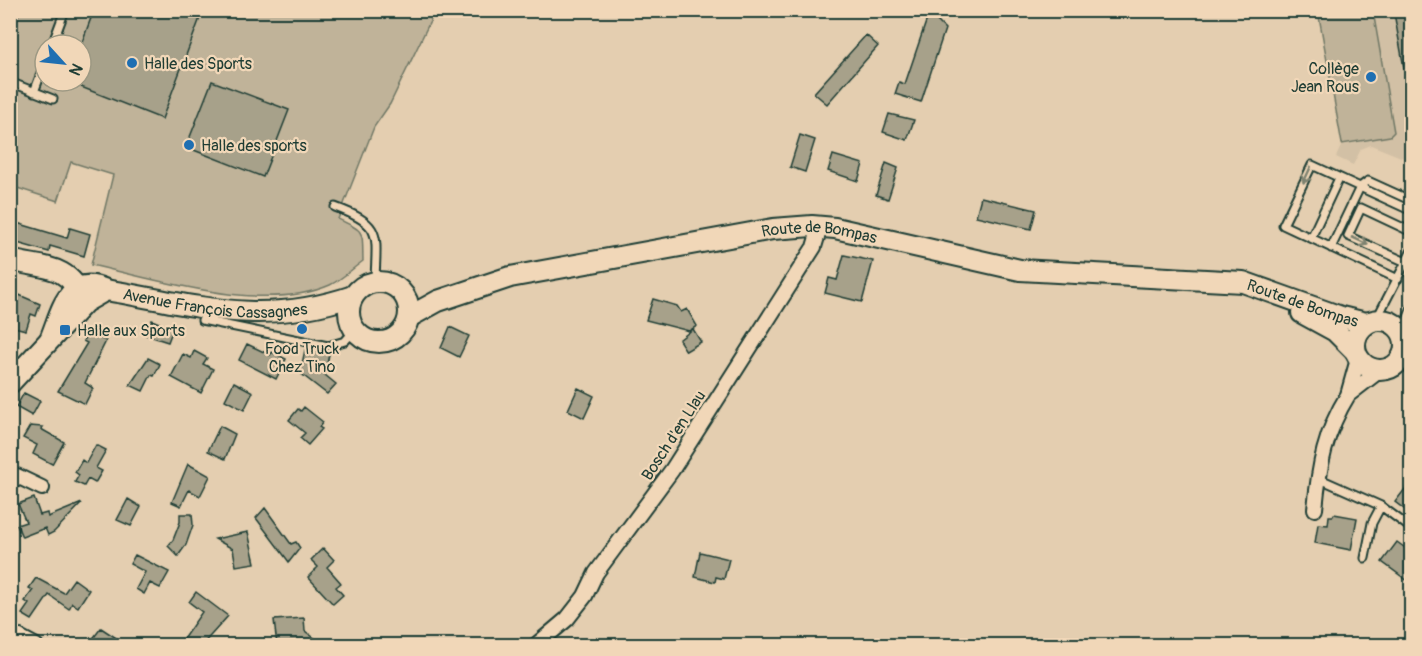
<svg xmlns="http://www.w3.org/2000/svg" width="1422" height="656" font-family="Pangolin,sans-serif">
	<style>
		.built { fill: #d2c0a5 }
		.green { fill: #c0b399; stroke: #707866; stroke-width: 1.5; fill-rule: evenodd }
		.building { fill: #a7a18a; stroke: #1f3d34; stroke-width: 1.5 }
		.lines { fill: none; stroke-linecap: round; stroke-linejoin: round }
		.service-casing { stroke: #1f3d34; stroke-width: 11 }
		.minor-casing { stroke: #1f3d34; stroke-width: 18 }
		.secondary-casing { stroke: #1f3d34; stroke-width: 24 }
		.service { stroke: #f1d7b8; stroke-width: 7 }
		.minor { stroke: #f1d7b8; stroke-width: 14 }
		.secondary { stroke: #f1d7b8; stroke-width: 20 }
		.oneway { stroke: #7d826f }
		.poi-dot { fill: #1f6fb2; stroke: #f1d7b8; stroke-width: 2 }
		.labels { text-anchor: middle; stroke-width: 4.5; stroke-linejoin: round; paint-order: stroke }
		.poi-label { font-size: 16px; fill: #1f3d34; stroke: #f1d7b8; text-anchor: start }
		.street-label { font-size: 16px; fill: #1f3d34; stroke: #f1d7b8 }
	</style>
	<rect width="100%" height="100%" fill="#e4ceb0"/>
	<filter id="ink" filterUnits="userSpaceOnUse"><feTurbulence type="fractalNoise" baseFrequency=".0167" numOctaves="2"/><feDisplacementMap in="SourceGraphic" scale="12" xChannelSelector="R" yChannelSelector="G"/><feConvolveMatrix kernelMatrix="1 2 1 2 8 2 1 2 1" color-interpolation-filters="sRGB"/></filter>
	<g filter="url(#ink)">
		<path class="built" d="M1318 11H1411V161L1371 145 1361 149 1353 165 1336 157 1342 144Z"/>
		<path class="green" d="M20 11H435L390 104 374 127 338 219C366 232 362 230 363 261 353 268 341 280 330 285 264 314 158 280 91 265L113 175 71 162 58 201 11 186 10 35ZM45 45H81V81H45Z
			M1318 11H1373L1394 132 1390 136 1342 144Z"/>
		<path class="building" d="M94 10H203L162 119 81 87V45Z
			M1412 10V78L1406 79 1394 13Z
			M929 13 945 29 921 102 895 94 899 82 905 84Z
			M866 35 878 46 827 104 814 93Z
			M212 81 289 110 263 177 186 147Z
			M889 114 914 120 907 140 883 132Z
			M800 135 815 140 805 172 790 167Z
			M833 155 863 164 858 181 828 171Z
			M886 163 898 168 888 199 876 195Z
			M981 197 1036 210 1031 229 976 216Z
			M10 221 67 238 70 228 90 234 84 256 50 246 49 252 10 241Z
			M844 255 873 261 862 302 825 293 829 278 837 280Z
			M10 291 40 304 36 316 31 314 26 330 10 326 16 303 10 306Z
			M653 299 677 306 681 312 687 309 697 326 689 331 646 320Z
			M152 320 173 329 168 342 146 335Z
			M450 327 469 336 459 357 441 348Z
			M693 329 701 342 686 351 679 340Z
			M88 332 106 341 85 383 93 388 85 404 58 391 87 343 83 341Z
			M247 344 270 355 272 352 286 359 276 379 239 360Z
			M305 350 329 354 325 375 336 384 327 394 300 373Z
			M194 351 207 358 203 364 213 369 201 393 171 377 183 354 191 358Z
			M148 358 160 364 154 376 151 375 143 391 130 385Z
			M234 382 253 392 244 410 225 400Z
			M578 388 594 396 584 418 568 410Z
			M24 393 40 401 32 416 16 407Z
			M304 407 323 422 319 427 322 429 308 445 300 438 305 433 289 420 298 409 301 411Z
			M30 426 43 427 41 429 64 442 52 464 33 454 37 445 23 438Z
			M220 426 235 434 225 459 208 451Z
			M96 445 106 450 96 468 102 471 95 483 88 479 84 486 75 482 79 475 75 472 82 460 86 463Z
			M188 464 210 476 200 496 189 490 181 506 172 502Z
			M1412 480V515L1395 502Z
			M34 498 40 515 47 513 48 517 82 503 54 532 48 535 45 528 22 537 17 525 26 522 18 504Z
			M128 499 141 507 131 526 117 520Z
			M265 508 291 544 296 542 300 548 289 562 256 518Z
			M180 514H192L193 525 186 545 178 556 168 546 173 540 180 522Z
			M1334 514 1357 518 1351 550 1315 543 1318 524 1328 525 1329 516H1333Z
			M248 532 255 563 236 566 233 549 215 539Z
			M1397 542 1412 553V584L1382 562Z
			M323 548 334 560 327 567 341 583 336 587 343 595 333 604 308 577 318 567 311 560Z
			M700 552 729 559 724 579 716 577 715 582 695 577Z
			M135 555 169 572 160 588 150 583 144 594 136 589 145 572 130 564Z
			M36 578 64 593 74 579 89 590 78 607 72 603 69 609 49 595 32 620 22 614 29 604 25 601 33 590 29 588Z
			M196 592 228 616 202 645H179L202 612 189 602Z
			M304 618 305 631 324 645H277L274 620Z
			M101 628 127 645H88Z"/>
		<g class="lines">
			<g class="service-casing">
				<path id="service" d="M52 45 65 10
					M10 82 53 99
					M34 92 45 63
					M335 207C384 225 376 234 375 282
					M1311 238 1339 178
					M1331 248 1360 187 1368 181 1412 201
					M1406 262 1348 236 1361 208 1412 232
					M1398 279 1283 225 1312 165 1412 211
					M202 320 328 346 345 341 355 330
					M1376 320 1412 250
					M1402 332 1412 307
					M1318 478 1381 506 1412 529
					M1365 558 1372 523 1381 506"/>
			</g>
			<g class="minor-casing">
				<path id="minor" d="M1358 359 1348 395 1379 371
					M10 478 15 480 17 476 42 488
					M1315 509C1319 466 1325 432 1348 395
					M10 632 36 646
					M535 646 567 619 585 596 596 573 672 470 814 247 820 227"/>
			</g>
			<g class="secondary-casing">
				<g id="secondary">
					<path d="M10 260C45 269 67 263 84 300"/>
					<circle cx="379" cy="312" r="30"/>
					<path d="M1302 313 1335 331 1355 351"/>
					<path id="s1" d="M409 317 438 301 510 277 773 229 812 226 835 228 1020 270 1243 282 1341 317 1366 323"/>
					<circle cx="1380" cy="345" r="25"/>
					<path id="s2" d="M51 337C62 310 68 273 106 290 198 306 262 327 353 296"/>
					<path d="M10 383 85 302 106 290"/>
				</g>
			</g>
			<use href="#service" class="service"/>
			<use href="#minor" class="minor"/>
			<use href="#secondary" class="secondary"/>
		</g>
		<defs><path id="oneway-shaft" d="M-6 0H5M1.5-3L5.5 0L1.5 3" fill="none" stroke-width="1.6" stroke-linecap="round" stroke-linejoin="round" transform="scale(1.5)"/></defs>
		<g class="oneway">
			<use href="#oneway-shaft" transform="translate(1307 175) rotate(115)"/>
			<use href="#oneway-shaft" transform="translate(1360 241) rotate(25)"/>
		</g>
	</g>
	<g class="poi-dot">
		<circle cx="132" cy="63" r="6"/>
		<circle cx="1371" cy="77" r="6"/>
		<circle cx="189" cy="145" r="6"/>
		<circle cx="302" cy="329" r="6"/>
		<rect x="59" y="324" width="12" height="12" rx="3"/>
	</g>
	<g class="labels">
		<g class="poi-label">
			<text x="144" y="69">Halle des Sports</text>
			<text x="1359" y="74" text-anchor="end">Collège<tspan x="1359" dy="18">Jean Rous</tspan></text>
			<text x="201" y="151">Halle des sports</text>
			<text x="77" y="336">Halle aux Sports</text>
			<text x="302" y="354" text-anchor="middle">Food Truck<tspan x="302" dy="18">Chez Tino</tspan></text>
		</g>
		<g class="street-label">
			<text dy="6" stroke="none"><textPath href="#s1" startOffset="423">Route de Bompas</textPath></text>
			<text dy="6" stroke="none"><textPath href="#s2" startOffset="196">Avenue François Cassagnes</textPath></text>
			<text dy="6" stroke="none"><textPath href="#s1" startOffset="915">Route de Bompas</textPath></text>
			<text transform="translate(673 435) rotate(-57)" y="6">Bosch d'en Llau</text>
		</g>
	</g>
	<rect width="1422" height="656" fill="none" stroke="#f1d7b8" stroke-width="36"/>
	<rect x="18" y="18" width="1386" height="620" fill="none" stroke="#1f3d34" stroke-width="2" filter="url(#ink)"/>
	<g transform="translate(63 63) rotate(117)"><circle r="28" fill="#f1d7b8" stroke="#9d9983" stroke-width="1.5"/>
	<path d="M0-4.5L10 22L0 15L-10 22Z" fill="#1f6fb2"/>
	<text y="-9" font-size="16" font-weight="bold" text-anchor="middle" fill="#1f3d34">N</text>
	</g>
</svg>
